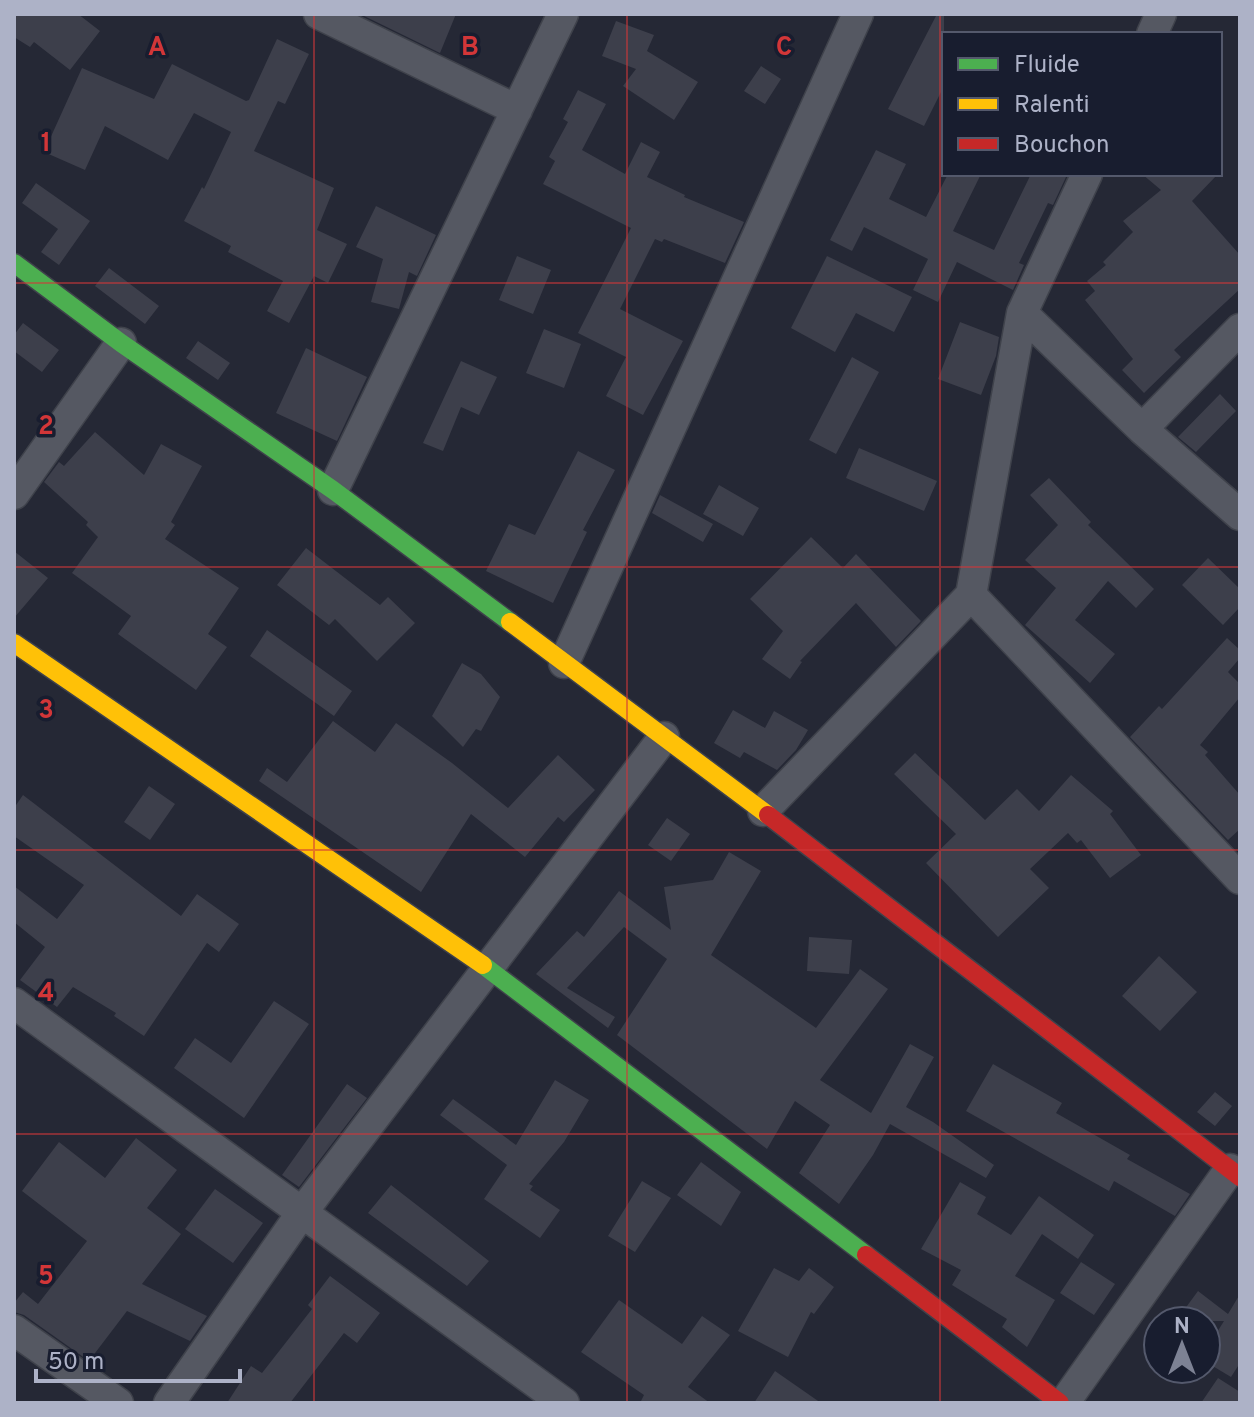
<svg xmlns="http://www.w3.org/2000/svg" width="1254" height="1417" font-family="Overpass,sans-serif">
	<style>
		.building { fill: #3d3f4b }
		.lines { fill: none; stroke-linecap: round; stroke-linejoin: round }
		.street-casing { stroke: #3f424b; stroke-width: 33 }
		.fast-casing { stroke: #3f424b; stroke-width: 21 }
		.slow-casing { stroke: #3f424b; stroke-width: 21 }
		.jam-casing { stroke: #3f424b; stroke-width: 21 }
		.street { stroke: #555862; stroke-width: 30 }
		.fast { stroke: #4caf50; stroke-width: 18 }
		.slow { stroke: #ffc107; stroke-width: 18 }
		.jam { stroke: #c62828; stroke-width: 18 }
		.grid { fill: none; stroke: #d23638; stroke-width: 2; stroke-opacity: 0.55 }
		.grid-label { font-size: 26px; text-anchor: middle; font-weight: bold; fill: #d23638; stroke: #181d2f; stroke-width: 7; stroke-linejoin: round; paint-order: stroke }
	</style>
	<rect width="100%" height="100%" fill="#252835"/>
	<path class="building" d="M14 14H78L100 31 70 70 34 42 30 47 14 37Z
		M360 14H456L440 53Z
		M937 14H944V86L924 126 888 109Z
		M616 21 654 35 647 51 698 82 674 120 623 86 636 69 602 56Z
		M277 39 309 54 285 104 278 101 254 151 334 188 317 230 347 244 328 283 314 276 289 323 267 311 283 281 228 252 231 246 184 221 202 187 204 189 231 132 194 113 168 160 105 126 85 170 44 152 82 68 154 99 172 64 246 101 249 100Z
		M761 66 781 79 765 104 744 91Z
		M578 90 606 104 582 150 625 174 641 142 660 152 647 177 685 195 684 197 744 222 725 263 664 239 662 242 655 239 620 309 683 341 643 415 606 396 626 357 578 333 631 228 543 184 555 161 549 157 568 122 563 119Z
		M876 150 906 164 889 199 926 217 948 174H981L953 231 994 250 1031 174H1059L1066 177 1053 205 1048 203 1019 263 1024 265 1013 290 957 262 938 302 913 290 928 259 864 227 852 251 830 240Z
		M1142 174H1218L1192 201 1240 255V289L1174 350 1181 357 1144 393 1122 370 1133 359 1085 300 1095 291 1087 281 1106 265 1103 262 1133 232 1123 221 1161 190Z
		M36 183 90 221 59 265 41 252 58 229 22 203Z
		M376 206 436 235 417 276 409 272 399 309 371 302 383 259 356 247Z
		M517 256 551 270 533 314 499 300Z
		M827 256 912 297 894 332 856 313 835 352 791 328Z
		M109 268 159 306 145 324 95 286Z
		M960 322 999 337 996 356 981 395 938 379Z
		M23 323 59 350 42 372 14 351V335Z
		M544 329 581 344 564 388 526 373Z
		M198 341 230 363 218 380 186 358Z
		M306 348 367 377 337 441 276 413Z
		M852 357 879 372 836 454 809 440Z
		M461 361 497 377 479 415 461 407 443 451 423 443Z
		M1220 394 1236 411 1196 452 1178 437Z
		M95 432 144 475 161 444 202 466 171 522 175 525 165 539 239 588 208 634 227 647 196 690 118 634 131 616 72 573 98 537 86 525 88 522 44 482 59 462 64 466Z
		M859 448 937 481 924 511 846 478Z
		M578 451 615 470 583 530 587 532 553 603 486 571 509 524 535 535Z
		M1049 478 1091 522 1088 525 1154 589 1136 608 1108 581 1075 620 1115 654 1090 683 1025 625 1056 588 1025 560 1058 525 1030 495Z
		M719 485 759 508 743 536 703 514Z
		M660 495 713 524 703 542 652 513Z
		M811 537 843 568 856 554 921 621 896 647 856 603 800 661 802 662 790 679 762 659 783 631 750 599Z
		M306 548 380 605 388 597 415 623 377 661 335 619 329 625 277 585Z
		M14 551 48 578 14 618Z
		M1208 558 1240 589V607L1223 625 1182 585Z
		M267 630 352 691 334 716 250 656Z
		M1227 638 1240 650V658L1228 672 1240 684V697L1200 745 1208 752 1205 755 1240 795V829L1228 840 1130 737 1159 706 1162 709Z
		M462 663 481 674 500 697 481 731 476 729 463 747 432 716Z
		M733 710 765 728 774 711 808 730 796 750 777 770 744 752 740 758 714 743Z
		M333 721 375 752 396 723 452 763 508 808 558 755 595 790 564 822 558 817 525 857 471 814 421 892 259 781 267 768 287 782Z
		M915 753 985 820 1017 789 1039 811 1071 775 1113 811 1110 814 1141 855 1110 878 1081 840 1077 843 1068 833 1030 869 1049 888 998 937 926 863 956 834 894 774Z
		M149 786 175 804 150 840 124 822Z
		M23 795 181 916 197 894 239 924 219 952 207 943 144 1036 114 1016 116 1013 73 987 57 1007 20 980 45 947 14 922V886L57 919 84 885 14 836V808Z
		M667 818 690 834 671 861 648 845Z
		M729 852 761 871 711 955 816 1028 860 969 888 989 820 1080 871 1113 910 1044 934 1057 906 1107 933 1122 994 1165 986 1178 890 1124 873 1155 839 1204 799 1173 830 1125 795 1101 767 1149 617 1035 667 959 624 927 567 988 615 1017 608 1028 536 974 577 931 584 937 619 891 671 930 664 887 713 880Z
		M809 937 852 940 849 974 807 971Z
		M1159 956 1197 992 1160 1031 1122 996Z
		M274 1001 309 1024 244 1118 174 1068 195 1038 231 1063Z
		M993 1064 1062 1103 1056 1113 1130 1155 1127 1159 1190 1194 1175 1216 1114 1181 1109 1191 966 1111Z
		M555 1080 589 1100 564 1142 529 1184 533 1186 530 1190 560 1210 540 1238 484 1199 507 1165 440 1115 453 1099 516 1145Z
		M347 1084 367 1098 299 1187 282 1175Z
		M1215 1092 1232 1106 1215 1126 1197 1112Z
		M136 1138 177 1170 147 1208 181 1234 142 1284 207 1316 190 1341 127 1311 89 1361 24 1315 14 1312V1303L23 1292 38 1304 87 1241 22 1191 59 1142 105 1178Z
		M701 1162 741 1192 721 1226 677 1195Z
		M642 1181 671 1198 635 1252 608 1236Z
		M960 1182 986 1197 977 1214 1011 1235 1039 1196 1094 1235 1078 1259 1042 1234 1015 1276 1055 1300 1027 1347 1002 1327 1007 1319 952 1285 961 1270 921 1249Z
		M391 1185 489 1261 467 1286 368 1213Z
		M215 1189 263 1223 233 1263 185 1229Z
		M1081 1262 1115 1284 1094 1315 1060 1293Z
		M774 1268 799 1281 809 1268 834 1287 814 1314 811 1312 788 1357 738 1331Z
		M330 1276 380 1313 357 1343 344 1333 290 1403H227L251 1366 262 1373 312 1309 308 1305Z
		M1198 1291 1228 1314 1240 1294V1363L1231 1377 1206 1362V1350L1224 1321H1176Z
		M619 1300 682 1344 702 1316 730 1335 688 1387 710 1403H640L644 1395 581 1352Z
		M775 1371 821 1403H754Z
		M1218 1378 1240 1392V1403H1201Z"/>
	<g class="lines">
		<g class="street-casing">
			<path id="street" d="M319 14 517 110
				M1152 34 1161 14
				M1087 174 1022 313 971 595 1240 879
				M1022 313 1142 429 1240 515
				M1142 429 1240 329
				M333 490 563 14
				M14 494 121 343
				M564 663 858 14
				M763 811 971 595
				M14 1003 564 1403
				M14 1330 118 1403
				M169 1403 303 1211 664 737
				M1064 1403 1230 1169"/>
		</g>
		<g class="fast-casing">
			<path id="fast" d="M14 263 121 343 333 490 510 622
				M483 965 866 1255"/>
		</g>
		<g class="slow-casing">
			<path id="slow" d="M510 622 768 815
				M14 643 483 965"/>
		</g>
		<g class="jam-casing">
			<path id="jam" d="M768 815 1240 1177
				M866 1255 1060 1403"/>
		</g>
		<use href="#street" class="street"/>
		<use href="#fast" class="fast"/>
		<use href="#slow" class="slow"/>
		<use href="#jam" class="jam"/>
	</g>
	<path class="grid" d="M314 14V1403M627 14V1403M940 14V1403M14 283H1240M14 567H1240M14 850H1240M14 1134H1240"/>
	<g class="grid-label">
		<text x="157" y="55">A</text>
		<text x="470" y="55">B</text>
		<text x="784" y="55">C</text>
		<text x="46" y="151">1</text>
		<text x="46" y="434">2</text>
		<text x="46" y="718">3</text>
		<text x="46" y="1001">4</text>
		<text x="46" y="1284">5</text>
	</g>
	<rect width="1254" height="1417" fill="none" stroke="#adb2c7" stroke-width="32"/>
	<rect x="942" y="32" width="280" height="144" fill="#181d2f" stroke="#54596c" stroke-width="2"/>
	<rect x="958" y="58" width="40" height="12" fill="#4caf50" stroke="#54596c" stroke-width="2"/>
	<text x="1014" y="72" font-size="24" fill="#adb2c7">Fluide</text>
	<rect x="958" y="98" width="40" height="12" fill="#ffc107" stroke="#54596c" stroke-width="2"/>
	<text x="1014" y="112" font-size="24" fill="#adb2c7">Ralenti</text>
	<rect x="958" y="138" width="40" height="12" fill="#c62828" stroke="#54596c" stroke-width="2"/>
	<text x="1014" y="152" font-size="24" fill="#adb2c7">Bouchon</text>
	<g transform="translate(1182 1345)"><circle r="38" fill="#181d2f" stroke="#54596c" stroke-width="2"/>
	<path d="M0-6L14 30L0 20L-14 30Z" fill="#7d8294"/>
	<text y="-12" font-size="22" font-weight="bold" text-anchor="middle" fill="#adb2c7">N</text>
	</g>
	<path d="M36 1369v12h204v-12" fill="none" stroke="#adb2c7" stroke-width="4"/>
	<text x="48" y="1369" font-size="24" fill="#adb2c7" stroke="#181d2f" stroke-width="6" paint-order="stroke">50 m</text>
</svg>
